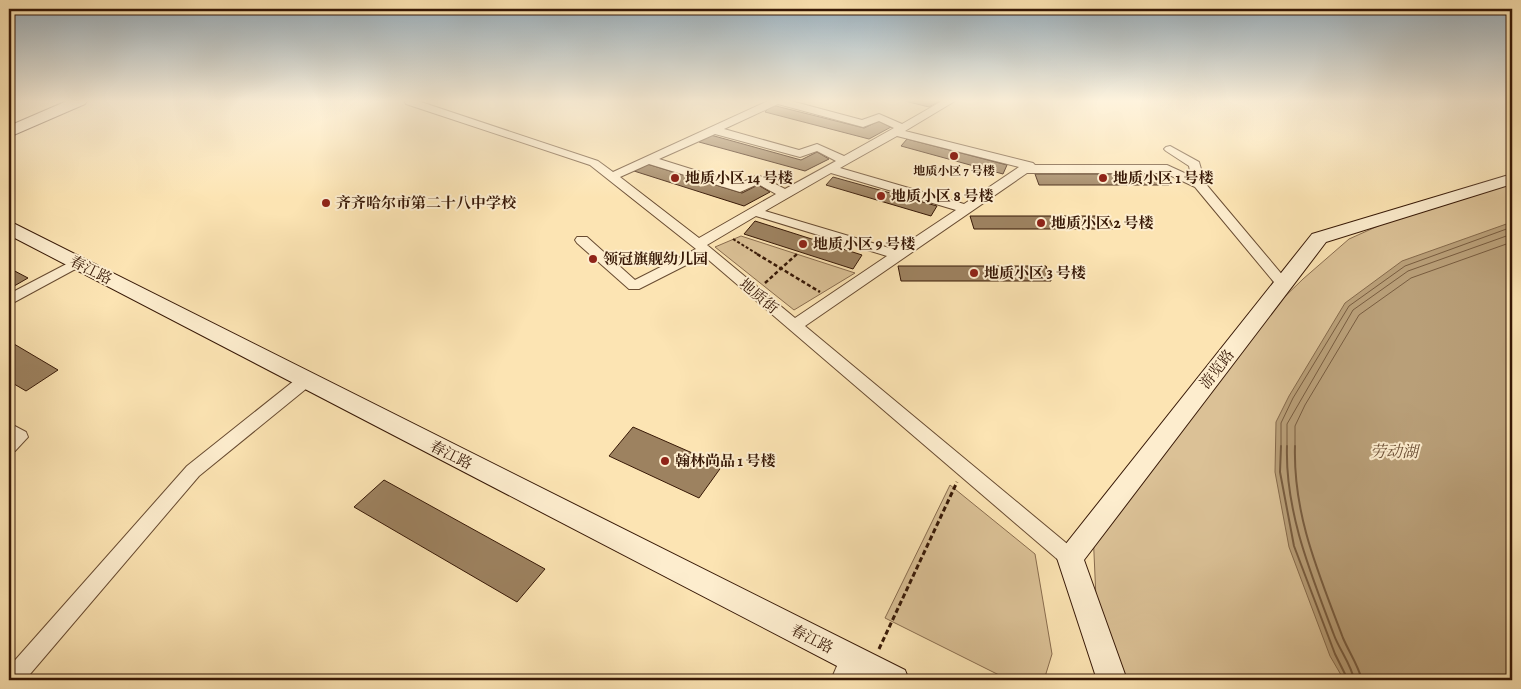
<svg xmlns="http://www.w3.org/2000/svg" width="1521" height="689" font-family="Alegreya,'Noto Serif SC',serif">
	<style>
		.green { fill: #dbc196; stroke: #896c4e }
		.water { fill: #b99f78; stroke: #85694a }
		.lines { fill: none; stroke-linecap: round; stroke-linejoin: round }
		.shore-far1 { stroke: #785c3f; stroke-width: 1 }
		.shore { stroke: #785c3f; stroke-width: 2 }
		.building { fill: #9d8260; stroke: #371806 }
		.minor-casing { stroke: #684b31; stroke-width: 2 }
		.secondary-casing { stroke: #371806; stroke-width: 2 }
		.path-far2 { stroke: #371806; stroke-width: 2; stroke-dasharray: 3 2; stroke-linecap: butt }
		.path-far1 { stroke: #371806; stroke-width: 2.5; stroke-dasharray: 4 2.5; stroke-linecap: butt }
		.path { stroke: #371806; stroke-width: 3; stroke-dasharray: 5 3; stroke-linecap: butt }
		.minor { fill: #fdedce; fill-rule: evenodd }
		.secondary { fill: #fdedce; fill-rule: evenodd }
		.poi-dot { fill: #8f2418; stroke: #fdedce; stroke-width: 2 }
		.labels { text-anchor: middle; stroke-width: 4; stroke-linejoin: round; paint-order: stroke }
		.far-poi-label { font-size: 12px; font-weight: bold; fill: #371806; stroke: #fdedce }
		.poi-label { font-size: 15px; font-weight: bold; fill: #371806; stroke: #fdedce; text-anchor: start }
		.street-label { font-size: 15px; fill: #371806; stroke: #fdedce }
		.water-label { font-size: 16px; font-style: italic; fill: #6b4e34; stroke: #fdedce }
	</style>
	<rect width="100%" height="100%" fill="#fce4b3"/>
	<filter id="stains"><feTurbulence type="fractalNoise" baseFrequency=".004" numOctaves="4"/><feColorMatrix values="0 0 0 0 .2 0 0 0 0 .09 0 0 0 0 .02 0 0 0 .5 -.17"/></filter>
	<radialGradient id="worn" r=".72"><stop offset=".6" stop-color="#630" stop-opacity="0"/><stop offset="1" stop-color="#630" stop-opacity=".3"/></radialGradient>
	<path class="green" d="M1512 183V680H1119L1097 621 1093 531 1241 339 1303 279 1349 239 1387 222Z
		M741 236 855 273 794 310 715 247Z
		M950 485 1035 554 1052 654 1044 680H1009L885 618Z"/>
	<path class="water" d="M1512 222V680H1344L1330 656 1289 547 1275 472 1276 422 1289 396 1345 303 1402 261Z"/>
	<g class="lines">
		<path class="shore-far1" d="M1281 447V423L1293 398 1349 306 1405 266 1512 227
			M1287 447V424L1353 310 1408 271 1512 234
			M1295 447V426L1305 405 1359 315 1411 278 1512 242"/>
		<path class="shore" d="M1281 446 1280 472 1294 546 1335 654 1348 680
			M1287 446C1285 512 1311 574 1334 635 1339 649 1352 666 1354 680
			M1295 446C1293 516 1319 574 1343 638 1349 652 1358 665 1362 680"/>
	</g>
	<path class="building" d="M905 101H940L929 107Z
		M772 105 864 128 879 121 891 127 869 139 765 112Z
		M707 134 801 160 817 152 829 159 805 171 699 142Z
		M907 139 1007 165 1003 174 901 146Z
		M644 163 742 193 758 185 770 192 744 206 634 171Z
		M1035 174H1162L1167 176 1170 181H1166L1169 185H1039Z
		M833 177 937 206 931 216 826 185Z
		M970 216H1108L1114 229H974Z
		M755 221 862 255 853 269 744 234Z
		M898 266H1046L1051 281H901Z
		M9 268 28 278 9 289Z
		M9 341 58 370 26 391 9 381Z
		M633 427 722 466 699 498 609 456Z
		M384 480 545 569 517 602 354 507Z"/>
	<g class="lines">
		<g class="minor-casing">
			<path id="minor" d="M418 101 598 161 613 172 768 101H791L862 120 879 114 902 124 942 101H955L905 131 1033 163 1035 165H1167L1191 176 1189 166 1166 151 1164 149 1166 147 1170 146 1199 162 1205 183 1290 284 1288 287H1278L1195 187 1165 173H1027L805 326 1077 552 1079 558 1077 564 1070 566 1063 564 704 256 639 289H629L577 243 575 240 577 237H587L635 280 696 249 590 165 406 104 405 102ZM778 104 863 127 879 121 894 128 844 156 817 144 799 150 724 129ZM715 134 800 157 817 151 836 161 785 189 758 175 739 184 659 159ZM897 136 1019 167 964 204 840 168ZM649 164 740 192 758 184 776 194 699 238 620 177ZM831 173 956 210 896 250 765 211ZM756 216 887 256 795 318 707 245Z
				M76 259 81 260 83 263 81 266 9 305V294Z
				M306 374 312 376 314 380 312 384 199 476 25 680H9V667L187 466 300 376Z
				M9 423 26 432 28 437 15 451 9 453Z
				M850 649 857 652 860 659 851 680H831L843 652Z"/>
		</g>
		<g class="secondary-casing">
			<path id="secondary" d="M67 101H87L85 104 9 137V126Z
				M1512 174V184L1326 242 1084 560 1127 680H1097L1057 558 1061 550 1312 234Z
				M9 223 15 224 905 670 909 680H864L9 235Z"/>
		</g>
		<path class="path-far2" d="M733 239 759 255"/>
		<path class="path-far1" d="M757 254 820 292
			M765 283 797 254"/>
		<path class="path" d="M879 649 957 482"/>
		<use href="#minor" class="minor"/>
		<use href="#secondary" class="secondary"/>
	</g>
	<linearGradient id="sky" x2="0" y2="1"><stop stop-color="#95acbb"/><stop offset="0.51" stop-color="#fef3dd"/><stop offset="1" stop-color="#fef3dd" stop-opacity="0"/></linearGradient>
	<rect width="1521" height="198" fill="url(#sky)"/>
	<g class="poi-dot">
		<circle cx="954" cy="156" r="5"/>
		<circle cx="675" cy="178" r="5"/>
		<circle cx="1103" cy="178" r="5"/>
		<circle cx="881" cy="196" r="5"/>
		<circle cx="326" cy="203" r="5"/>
		<circle cx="1041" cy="223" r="5"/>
		<circle cx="803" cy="244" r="5"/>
		<circle cx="593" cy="259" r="5"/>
		<circle cx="974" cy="273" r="5"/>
		<circle cx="665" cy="461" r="5"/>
	</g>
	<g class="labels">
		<g class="far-poi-label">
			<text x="954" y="175">地质小区 7 号楼</text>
		</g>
		<g class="poi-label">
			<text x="685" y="183">地质小区 14 号楼</text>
			<text x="1113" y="183">地质小区 1 号楼</text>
			<text x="891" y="201">地质小区 8 号楼</text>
			<text x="336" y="208">齐齐哈尔市第二十八中学校</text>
			<text x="1051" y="228">地质小区 2 号楼</text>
			<text x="813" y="249">地质小区 9 号楼</text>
			<text x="603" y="264">领冠旗舰幼儿园</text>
			<text x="984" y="278">地质小区 3 号楼</text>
			<text x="675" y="466">翰林尚品 1 号楼</text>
		</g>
		<g class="street-label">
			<text transform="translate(91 270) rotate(27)" y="5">春江路</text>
			<text transform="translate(759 296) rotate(40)" y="5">地质街</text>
			<text transform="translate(1217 369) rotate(-52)" y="5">游览路</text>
			<text transform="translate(451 455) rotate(27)" y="5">春江路</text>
			<text transform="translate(812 639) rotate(27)" y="5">春江路</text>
		</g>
		<g class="water-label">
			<text x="1394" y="457">劳动湖</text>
		</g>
	</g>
	<rect width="1521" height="689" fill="none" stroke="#fce4b3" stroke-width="30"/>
	<rect x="10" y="10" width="1501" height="669" fill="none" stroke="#371806" stroke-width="2.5"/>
	<rect x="15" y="15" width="1491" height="659" fill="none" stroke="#371806"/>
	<rect width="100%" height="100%" filter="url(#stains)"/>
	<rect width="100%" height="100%" fill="url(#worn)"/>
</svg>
